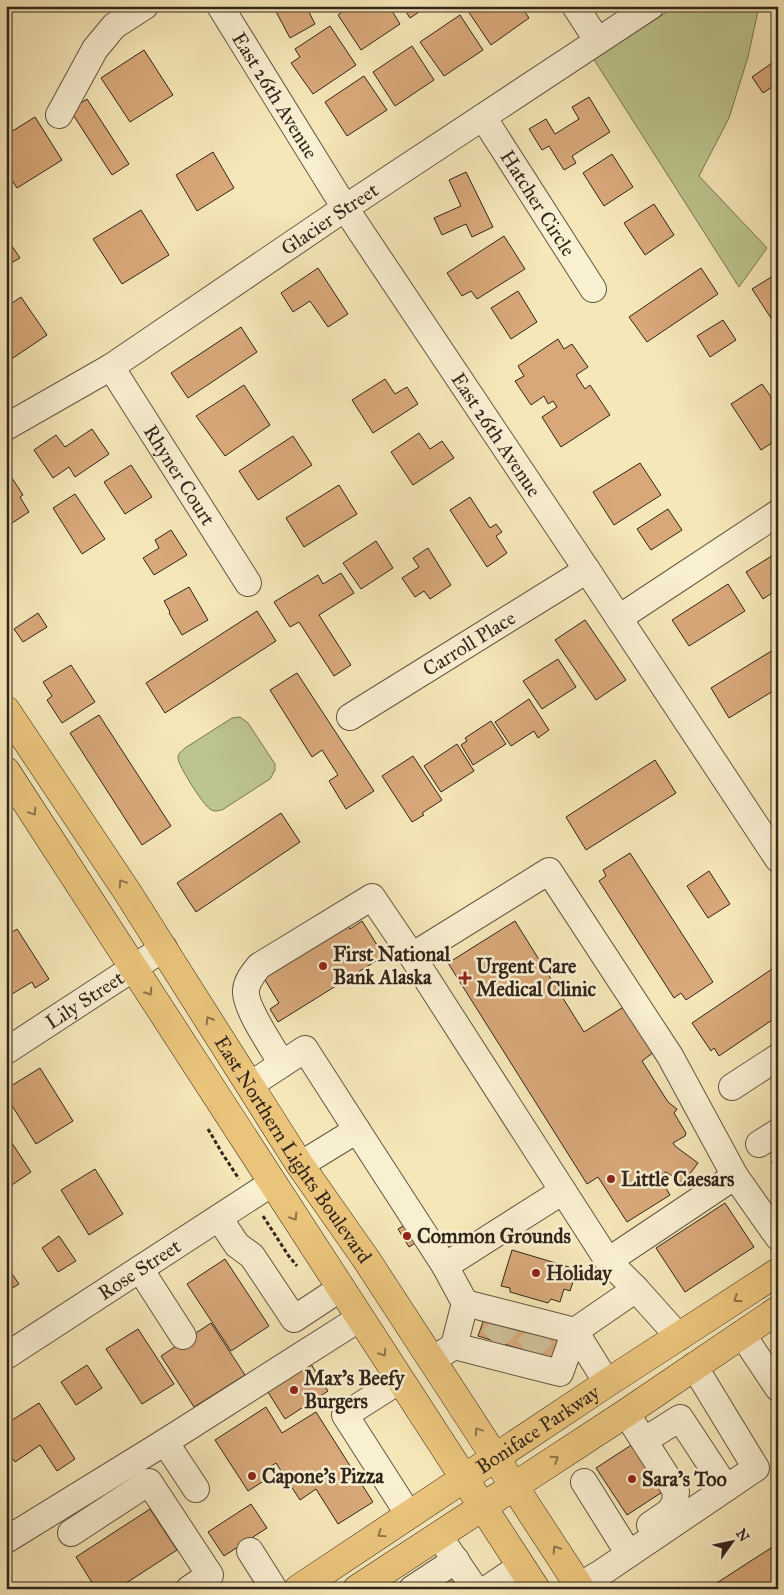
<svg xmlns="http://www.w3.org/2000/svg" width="784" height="1595" font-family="'IM FELL Great Primer',serif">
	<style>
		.green { fill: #bdc58e; stroke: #777554 }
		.building { fill: #d8a879; stroke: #31251b }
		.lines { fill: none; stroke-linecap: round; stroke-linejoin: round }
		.minor-tunnel { stroke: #cfc099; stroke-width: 26; stroke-dasharray: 26 13; stroke-linecap: butt }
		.minor-casing { stroke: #625642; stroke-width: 28 }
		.major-casing { stroke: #31251b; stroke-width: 29 }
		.path { stroke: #31251b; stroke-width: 3; stroke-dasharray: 4 2.5; stroke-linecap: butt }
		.minor { stroke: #f9efd1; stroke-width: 26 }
		.major { stroke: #ebc47c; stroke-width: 28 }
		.oneway { stroke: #8e744c }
		.poi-dot { fill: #8f2418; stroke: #f9efd1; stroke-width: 2 }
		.labels { text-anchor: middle; stroke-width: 5; stroke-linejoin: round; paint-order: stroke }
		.street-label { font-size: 20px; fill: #31251b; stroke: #f9efd1 }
		.poi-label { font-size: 20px; font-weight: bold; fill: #31251b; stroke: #f9efd1; text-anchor: start }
	</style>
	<rect width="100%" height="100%" fill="#f6e7b8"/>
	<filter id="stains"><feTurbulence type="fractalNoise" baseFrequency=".004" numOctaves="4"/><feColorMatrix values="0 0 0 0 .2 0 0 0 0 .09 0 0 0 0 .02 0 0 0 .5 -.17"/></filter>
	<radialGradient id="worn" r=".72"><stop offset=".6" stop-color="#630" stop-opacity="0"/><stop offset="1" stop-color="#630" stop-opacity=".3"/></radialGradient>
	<path class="green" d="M677 6H759L748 57 729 118 699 176 767 248 739 287 593 58Z
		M240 717 248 723 275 764V770L270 779 222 810C217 811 214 812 210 809 203 805 178 765 178 758 178 753 182 751 185 748L232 718Z"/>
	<path class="building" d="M273 6H306L315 24 290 38Z
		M351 6H389L400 24 361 50 338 15Z
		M402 6H428L410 18Z
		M475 6H521L529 18 491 45 468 11Z
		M460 15 483 50 444 76 420 42Z
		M330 26 356 65 313 94 291 63 300 57 295 49Z
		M412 46 434 80 395 106 373 72Z
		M144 50 173 95 130 122 101 78Z
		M772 63 775 68 778 66V83L763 93 752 77Z
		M364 76 387 110 347 136 325 102Z
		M589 97 610 132 572 156 576 163 564 170 549 146 542 150 529 129 546 119 555 134 579 119 572 107Z
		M87 99 129 164 112 175 70 110Z
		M35 117 62 160 17 188 6 171V135Z
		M213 152 234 188 197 211 176 175Z
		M612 154 633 187 604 206 583 173Z
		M466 172 493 227 472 237 466 224 442 235 434 218 461 206 449 180Z
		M654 204 674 235 645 255 624 223Z
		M141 210 169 255 122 284 93 239Z
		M504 236 525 269 477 299 471 291 462 296 447 273Z
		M6 237 20 258 6 266Z
		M318 268 348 314 328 327 310 301 293 312 281 293Z
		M701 268 718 294 647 342 629 317Z
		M778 273V314L771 318 752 289Z
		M518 291 537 322 511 339 491 308Z
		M21 297 47 335 10 360 6 354V332L8 330 6 327V307Z
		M723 320 736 340 710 357 697 336Z
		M241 327 257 352 188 398 171 373Z
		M558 339 564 349 572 344 588 367 576 375 585 389 590 385 610 415 561 447 542 417 557 407 553 401 548 404 544 396 531 405 515 381 524 376 518 366Z
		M385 379 395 394 407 387 418 404 373 433 352 400Z
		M762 384 778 407V439L761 450 731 404Z
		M244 385 270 425 225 456 196 416Z
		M92 429 109 454 75 477 69 467 53 478 34 450 56 435 65 447Z
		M419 433 430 449 442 441 454 458 413 485 391 452Z
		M293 436 312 465 258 500 239 471Z
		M640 463 661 495 614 525 593 492Z
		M131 465 152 497 125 514 104 482Z
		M12 478 23 495 20 497 29 512 6 527V482Z
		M339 485 357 514 304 547 286 518Z
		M75 494 105 539 82 554 53 508Z
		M470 497 490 528 496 524 502 532 496 536 507 553 487 567 450 510Z
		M668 509 682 530 651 550 637 529Z
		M171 530 187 555 154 575 143 558 159 548 155 540Z
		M376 541 393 568 361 589 343 563Z
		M428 548 451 585 430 599 424 591 415 597 402 578 419 567 413 558Z
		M778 552V589L763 599 746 572Z
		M341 573 354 593 319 615 351 665 334 676 299 622 290 627 274 602 318 575 323 584Z
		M728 584 745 611 689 646 672 620Z
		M189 587 208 620 182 635 169 613 170 612 164 601Z
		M257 611 276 641 165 713 146 683Z
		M38 613 47 627 23 642 14 629Z
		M585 620 626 680 596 700 555 640Z
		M778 647V688L729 718 711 688Z
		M558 659 576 687 542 709 523 681Z
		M71 665 95 702 62 723 47 700 52 696 43 682Z
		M297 673 374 791 346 809 329 781 338 775 322 750 312 757 270 690Z
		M529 699 549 730 538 738 534 731 511 746 495 722Z
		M99 715 171 826 142 845 70 733Z
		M491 721 506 744 473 765 461 745 467 741 465 738Z
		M457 744 474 771 441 792 424 766Z
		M413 756 442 800 422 813 424 815 412 822 382 776Z
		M655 760 676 793 586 850 566 817Z
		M281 813 300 842 196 912 177 883Z
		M630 853 713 982 686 1000 681 993 674 998 599 881 606 876 603 870Z
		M709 871 730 904 708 918 687 886Z
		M362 921 384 956 278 1022 270 1009 279 1003 262 975 345 922 350 929Z
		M515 921 584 1032 625 1006 654 1052 642 1061 668 1102 677 1109 674 1113 686 1133 685 1136 673 1143 675 1146 698 1163 683 1183 666 1172 659 1176 670 1195 627 1222 598 1177 587 1184 448 963Z
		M17 929 49 979 35 988 32 982 12 994 6 985V936Z
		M778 965V1016L719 1056 714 1048 711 1051 692 1023Z
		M40 1068 73 1121 36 1144 6 1096V1089Z
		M6 1134 31 1172 6 1189Z
		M778 1158V1172L771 1162Z
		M95 1169 123 1214 89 1235 61 1190Z
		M725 1203 754 1247 685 1292 656 1248Z
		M405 1225 417 1242 409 1247 398 1229Z
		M59 1236 76 1261 58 1272 42 1248Z
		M512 1250 569 1267 566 1279 573 1282 570 1291 564 1289 560 1302 551 1299 548 1303 510 1292V1288L501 1286Z
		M225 1259 269 1326 231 1351 187 1284Z
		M6 1265 19 1284 6 1292Z
		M485 1316 562 1339 556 1360 478 1336Z
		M211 1323 245 1375 194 1407 161 1356Z
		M138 1329 174 1384 142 1404 106 1349Z
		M309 1361 328 1391 285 1419 266 1389Z
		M87 1365 102 1388 76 1405 61 1382Z
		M39 1403 75 1459 57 1471 40 1445 15 1462 6 1449V1424Z
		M266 1407 282 1433 316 1412 373 1502 338 1524 316 1489 300 1500 276 1463 262 1472 267 1479 248 1491 215 1440Z
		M636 1442 667 1489 627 1515 596 1468Z
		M251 1504 267 1528 224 1556 208 1532Z
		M150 1509 177 1550 117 1589H96L76 1557Z
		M774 1546 778 1552V1589H768L765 1584 758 1589H713L712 1586Z
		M453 1572 464 1589H427Z"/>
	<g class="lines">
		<path class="minor-tunnel" d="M491 1340 509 1323
			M525 1350 544 1334"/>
		<g class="minor-casing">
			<g id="minor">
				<path id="s1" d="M220 6 345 208 587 570 778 859"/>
				<path d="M575 6 597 40"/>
				<path d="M59 115 95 49 114 26 145 6"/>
				<path id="s2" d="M483 117 593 289"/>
				<path id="s3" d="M111 367 248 583"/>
				<path id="s4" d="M6 427 111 367 345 208 651 6"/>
				<path d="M619 618 778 513"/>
				<path id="s5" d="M350 717 587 570"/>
				<path id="s6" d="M6 1051 164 948"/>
				<path d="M282 1064C273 1048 244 1007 246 990 247 980 253 974 259 966L372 897 412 956"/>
				<path d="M250 1085 305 1049 357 1130"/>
				<path d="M732 1087 778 1057"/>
				<path d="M759 1144 778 1132"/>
				<path d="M300 1165 357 1130 445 1266 563 1191"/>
				<path d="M219 1218 237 1245 252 1256 294 1319 341 1288"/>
				<path d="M608 1261 735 1176 778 1237"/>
				<path d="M140 1269 183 1336"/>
				<path d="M465 1303 575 1331 607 1383"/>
				<path d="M742 1334 778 1388"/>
				<path d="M679 1337 636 1289 608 1261 412 956 549 871 670 1056 735 1176"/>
				<path d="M454 1346 560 1373 575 1331 636 1289"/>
				<path d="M440 1355 454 1346 465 1303 445 1266"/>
				<path id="s7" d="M6 1356 272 1183"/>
				<path d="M400 1380 345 1415 409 1515"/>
				<path d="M626 1413 676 1491 675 1503 669 1512 650 1525"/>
				<path d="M645 1440 680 1418 726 1488"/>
				<path d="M165 1442 196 1489"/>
				<path d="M584 1482 629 1554"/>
				<path d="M71 1533 149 1482 210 1575 189 1589"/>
				<path d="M439 1536 475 1589"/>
				<path d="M6 1540 165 1442 360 1318"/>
				<path d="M250 1551 274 1589"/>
				<path d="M579 1586 601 1573 756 1468 694 1366"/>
				<path d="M412 1589 456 1560"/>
				<path d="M487 1589 521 1566"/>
			</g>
		</g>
		<g class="major-casing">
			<g id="major">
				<path id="s8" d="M6 710 128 893 300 1165 366 1259 581 1589"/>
				<path d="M6 771 536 1589"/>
				<path id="s9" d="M298 1589 607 1383 778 1272"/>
				<path d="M357 1589 626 1413 778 1310"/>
			</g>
		</g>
		<path class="path" d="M208 1129 222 1153 239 1179
			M263 1216 288 1255 297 1266"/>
		<use href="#minor" class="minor"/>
		<use href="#major" class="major"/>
	</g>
	<defs><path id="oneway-chevron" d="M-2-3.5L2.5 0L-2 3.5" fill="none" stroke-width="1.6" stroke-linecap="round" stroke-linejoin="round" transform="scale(1.25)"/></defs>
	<g class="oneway">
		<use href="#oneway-chevron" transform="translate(33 812) rotate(57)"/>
		<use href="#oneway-chevron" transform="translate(122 883) rotate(-124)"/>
		<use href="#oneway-chevron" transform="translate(149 992) rotate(57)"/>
		<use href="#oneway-chevron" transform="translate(209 1020) rotate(-122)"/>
		<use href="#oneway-chevron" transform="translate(294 1217) rotate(57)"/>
		<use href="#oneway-chevron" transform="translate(737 1299) rotate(147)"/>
		<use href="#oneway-chevron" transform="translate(383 1353) rotate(57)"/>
		<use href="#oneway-chevron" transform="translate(478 1431) rotate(-124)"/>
		<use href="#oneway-chevron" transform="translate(555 1459) rotate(-33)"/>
		<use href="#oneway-chevron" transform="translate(381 1534) rotate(146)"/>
		<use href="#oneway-chevron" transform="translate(556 1549) rotate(-123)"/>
	</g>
	<g class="poi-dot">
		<circle cx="323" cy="966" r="5"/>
		<path d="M462.5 970.5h5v5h5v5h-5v5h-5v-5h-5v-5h5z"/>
		<circle cx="611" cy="1179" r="5"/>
		<circle cx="407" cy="1236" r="5"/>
		<circle cx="536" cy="1273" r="5"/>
		<circle cx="294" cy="1390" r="5"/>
		<circle cx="252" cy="1476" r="5"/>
		<circle cx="632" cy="1479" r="5"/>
	</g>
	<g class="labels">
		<g class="street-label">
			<text dy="7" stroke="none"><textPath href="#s1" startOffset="105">East 26th Avenue</textPath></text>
			<text dy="7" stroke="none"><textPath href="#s2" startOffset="102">Hatcher Circle</textPath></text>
			<text dy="7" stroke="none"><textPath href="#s4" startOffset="385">Glacier Street</textPath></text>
			<text dy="7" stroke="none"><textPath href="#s1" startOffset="510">East 26th Avenue</textPath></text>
			<text dy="7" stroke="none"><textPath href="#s3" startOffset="128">Rhyner Court</textPath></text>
			<text dy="7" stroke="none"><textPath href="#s5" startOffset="140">Carroll Place</textPath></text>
			<text dy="7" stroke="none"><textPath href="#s6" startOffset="94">Lily Street</textPath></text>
			<text dy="7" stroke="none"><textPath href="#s8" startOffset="525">East Northern Lights Boulevard</textPath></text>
			<text dy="7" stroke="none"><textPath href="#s7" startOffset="159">Rose Street</textPath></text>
			<text dy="7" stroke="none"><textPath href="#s9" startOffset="288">Boniface Parkway</textPath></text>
		</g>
		<g class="poi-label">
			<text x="333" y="961">First National<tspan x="333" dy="23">Bank Alaska</tspan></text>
			<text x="476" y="973">Urgent Care<tspan x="476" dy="23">Medical Clinic</tspan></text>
			<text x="621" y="1186">Little Caesars</text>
			<text x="417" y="1243">Common Grounds</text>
			<text x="546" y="1280">Holiday</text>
			<text x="304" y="1385">Max's Beefy<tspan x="304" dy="23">Burgers</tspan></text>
			<text x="262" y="1483">Capone's Pizza</text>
			<text x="642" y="1486">Sara's Too</text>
		</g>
	</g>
	<rect width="784" height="1595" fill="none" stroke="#f6e7b8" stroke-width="25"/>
	<rect x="8" y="8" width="769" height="1580" fill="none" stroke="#31251b" stroke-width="2.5"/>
	<rect x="12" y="12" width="759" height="1570" fill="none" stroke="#31251b"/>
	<g transform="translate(732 1542) rotate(57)" stroke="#f9efd1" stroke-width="4" paint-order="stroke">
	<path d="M0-4L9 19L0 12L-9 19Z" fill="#31251b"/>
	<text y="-8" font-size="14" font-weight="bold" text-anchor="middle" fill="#31251b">N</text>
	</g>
	<rect width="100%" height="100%" filter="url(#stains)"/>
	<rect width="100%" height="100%" fill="url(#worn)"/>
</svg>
